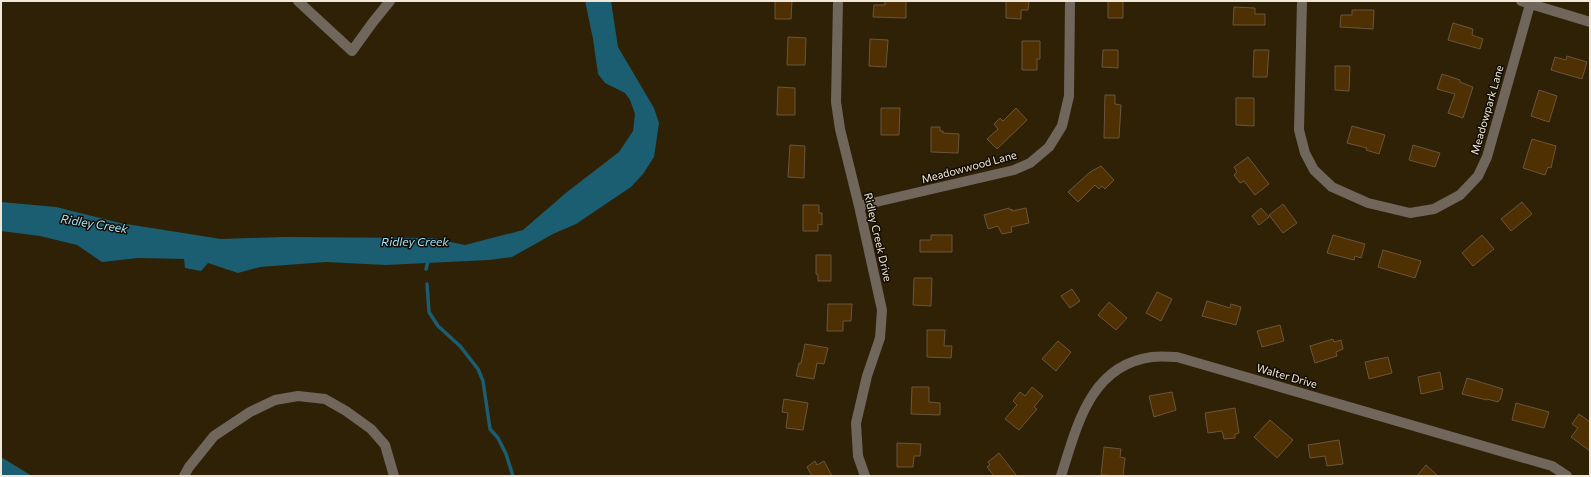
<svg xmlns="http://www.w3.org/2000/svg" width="1591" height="477" font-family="Commissioner,sans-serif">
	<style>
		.water { fill: #1b5d71 }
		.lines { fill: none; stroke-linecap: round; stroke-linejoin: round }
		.stream { stroke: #1b5d71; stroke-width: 3.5 }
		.building { fill: #4f3002; stroke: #6a553d }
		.minor { stroke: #71665c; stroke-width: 10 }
		.labels { text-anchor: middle; stroke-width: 3; stroke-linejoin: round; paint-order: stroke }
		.street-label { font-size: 11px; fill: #f2e8d9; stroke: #120c03 }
		.water-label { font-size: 12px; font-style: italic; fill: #a3e3fa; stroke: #120c03 }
	</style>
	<rect width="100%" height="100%" fill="#2f2106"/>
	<path class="water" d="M585 1H611L618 47 654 108 659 123 654 157 643 174 631 187 576 224 553 234 512 257 489 260 386 265 326 262 260 267 238 273 208 263 201 271 185 268 184 259 138 258 102 262 77 245 40 236 1 231V202L56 207 120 223 221 239 283 237 432 238 465 245 523 230 567 192 619 152 633 131 635 114 630 100 625 93 605 83 598 74 593 39Z
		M1 457 32 476H1Z"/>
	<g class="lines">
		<path class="stream" d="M426 269 429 258
			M427 284 429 312 438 326 460 346 478 369 483 381 490 429 498 438 506 454 513 476"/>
	</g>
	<path class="building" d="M775 1H792L791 19H775Z
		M885 1H906V18L873 17 874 5H885Z
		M1006 1H1029L1028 10H1021V19L1006 18Z
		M1108 1H1123V18H1108Z
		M1234 7 1255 8V14H1265V25H1233Z
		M1352 10H1374L1373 29 1340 27 1341 15H1352Z
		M1453 23 1473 29 1472 35 1483 39 1480 49 1448 40Z
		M788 37 806 38 805 65H787Z
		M870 39 888 40 886 67 869 66Z
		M1022 41H1040V59H1037V70H1022Z
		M1103 50H1118V68L1102 67Z
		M1254 50H1269L1267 77H1253Z
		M1567 56 1587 62 1582 79 1551 70 1555 57 1566 60Z
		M1335 66H1350L1349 91 1335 90Z
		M1442 74 1460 80V82L1473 87 1463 118 1448 113 1455 94 1437 89Z
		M778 87 795 88V115H777Z
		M1539 90 1557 96 1549 122 1531 116Z
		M1105 95H1115V104L1121 105 1119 138H1104Z
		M1236 98H1254V126L1236 125Z
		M881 108H900L899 135H881Z
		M1016 108 1027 120 997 149 987 139 998 129 994 124 1000 118 1003 121Z
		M1352 126 1385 135 1379 154 1366 150 1367 148 1347 143Z
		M931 127H940V131H943V133L959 134 958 153 931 152Z
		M1532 139 1556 146 1551 168 1548 167 1545 175 1523 168Z
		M790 145 805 146 804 178 788 177Z
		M1413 145 1440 153 1435 167 1409 160Z
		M1248 157 1269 184 1255 195 1244 181 1240 183 1234 175 1237 172 1234 167Z
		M1101 166 1114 180 1105 189 1102 186 1099 189 1095 185 1078 202 1068 192 1090 172Z
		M1522 202 1532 214 1511 231 1501 219Z
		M1283 204 1297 223 1283 233 1269 215Z
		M803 205H819V213H822V225L818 224V231H803Z
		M1009 208 1010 210 1012 209V211L1026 208 1029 223 1011 227 1012 232 1002 234 998 226 988 229 984 215Z
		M1261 208 1269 217 1259 225 1252 216Z
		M931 235H952V252H920V240H931Z
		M1333 235 1365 244 1361 258 1355 256 1354 260 1327 253Z
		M1482 235 1494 249 1473 266 1462 253Z
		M1383 250 1421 261 1415 278 1378 267Z
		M816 255H831V281H818V275L816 274Z
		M914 278H932L931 306 913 305Z
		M1072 289 1080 301 1070 308 1061 296Z
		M1157 292 1172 299 1161 321 1146 313Z
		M1207 301 1230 308 1231 304 1241 307 1236 325 1202 316Z
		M1109 302 1127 318 1116 330 1098 315Z
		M828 304H852L851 321H843V331H827Z
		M1280 325 1284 341 1262 347 1257 331Z
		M927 330H945L944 346H952L951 358 927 357Z
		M1333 339 1334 342 1341 340 1343 349 1336 352 1337 356 1315 363 1310 346Z
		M1058 341 1071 352 1056 371 1042 359Z
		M805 344 828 348 824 364 817 363 814 379 796 376 799 363H801Z
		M1388 357 1392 373 1369 379 1365 362Z
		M1440 372 1443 389 1421 394 1418 377Z
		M1467 378 1503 389 1500 400H1499L1498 402 1487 399V400L1462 394Z
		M912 387H929V402L940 403V415L911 414Z
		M1032 387 1043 396 1034 407 1037 409 1019 430 1005 419 1017 405 1013 401 1020 392 1025 396Z
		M1172 392 1176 410 1154 417 1149 396Z
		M784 399 808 403 803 430 786 428 788 413 782 412Z
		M1516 403 1549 412 1544 428 1512 420Z
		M1235 408 1239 433 1235 434V438L1224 439 1222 431 1208 433 1205 413Z
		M1579 414 1590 422V451L1571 437 1578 428 1572 424Z
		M1270 420 1293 440 1277 458 1254 437Z
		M1339 440 1343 464 1327 466 1325 456 1310 458 1308 445Z
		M897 443 921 444 920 456H914L913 467H897Z
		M1104 447 1121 449 1120 457 1125 458 1123 476 1101 475Z
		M999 453 1017 476H994L987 467 990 465 988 462Z
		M815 461 817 465 824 461 832 476H812L807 467Z
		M1426 465 1438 476H1417Z"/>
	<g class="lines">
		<path class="minor" d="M298 1 352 51 373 22 390 1
			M838 1 836 102 840 129 859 206 882 310 880 338 867 376 856 423 858 456 865 476
			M1302 1 1299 130 1305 153 1314 170 1332 187 1368 203 1410 213 1434 209 1460 195 1478 176 1487 157 1531 1
			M1521 1 1590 22
			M859 206 1014 170 1030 163 1049 147 1062 126 1069 96 1070 1
			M184 476 189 467 214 436 250 412 275 400 298 396 325 399 346 411 371 429 385 445 394 476
			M1061 476C1077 426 1090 365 1152 357 1160 356 1169 357 1177 357L1552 466 1567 476"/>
	</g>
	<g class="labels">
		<g class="street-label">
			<text transform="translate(1487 110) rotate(-74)" y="4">Meadowpark Lane</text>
			<text transform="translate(969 167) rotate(-15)" y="4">Meadowwood Lane</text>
			<text transform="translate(878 237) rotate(77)" y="4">Ridley Creek Drive</text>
			<text transform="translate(1287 376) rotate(16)" y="4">Walter Drive</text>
		</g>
		<g class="water-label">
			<text transform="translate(94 224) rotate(9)" y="4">Ridley Creek</text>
			<text x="415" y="246">Ridley Creek</text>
		</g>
	</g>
	<rect width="1591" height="477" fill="none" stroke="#f2e8d9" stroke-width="4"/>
</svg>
